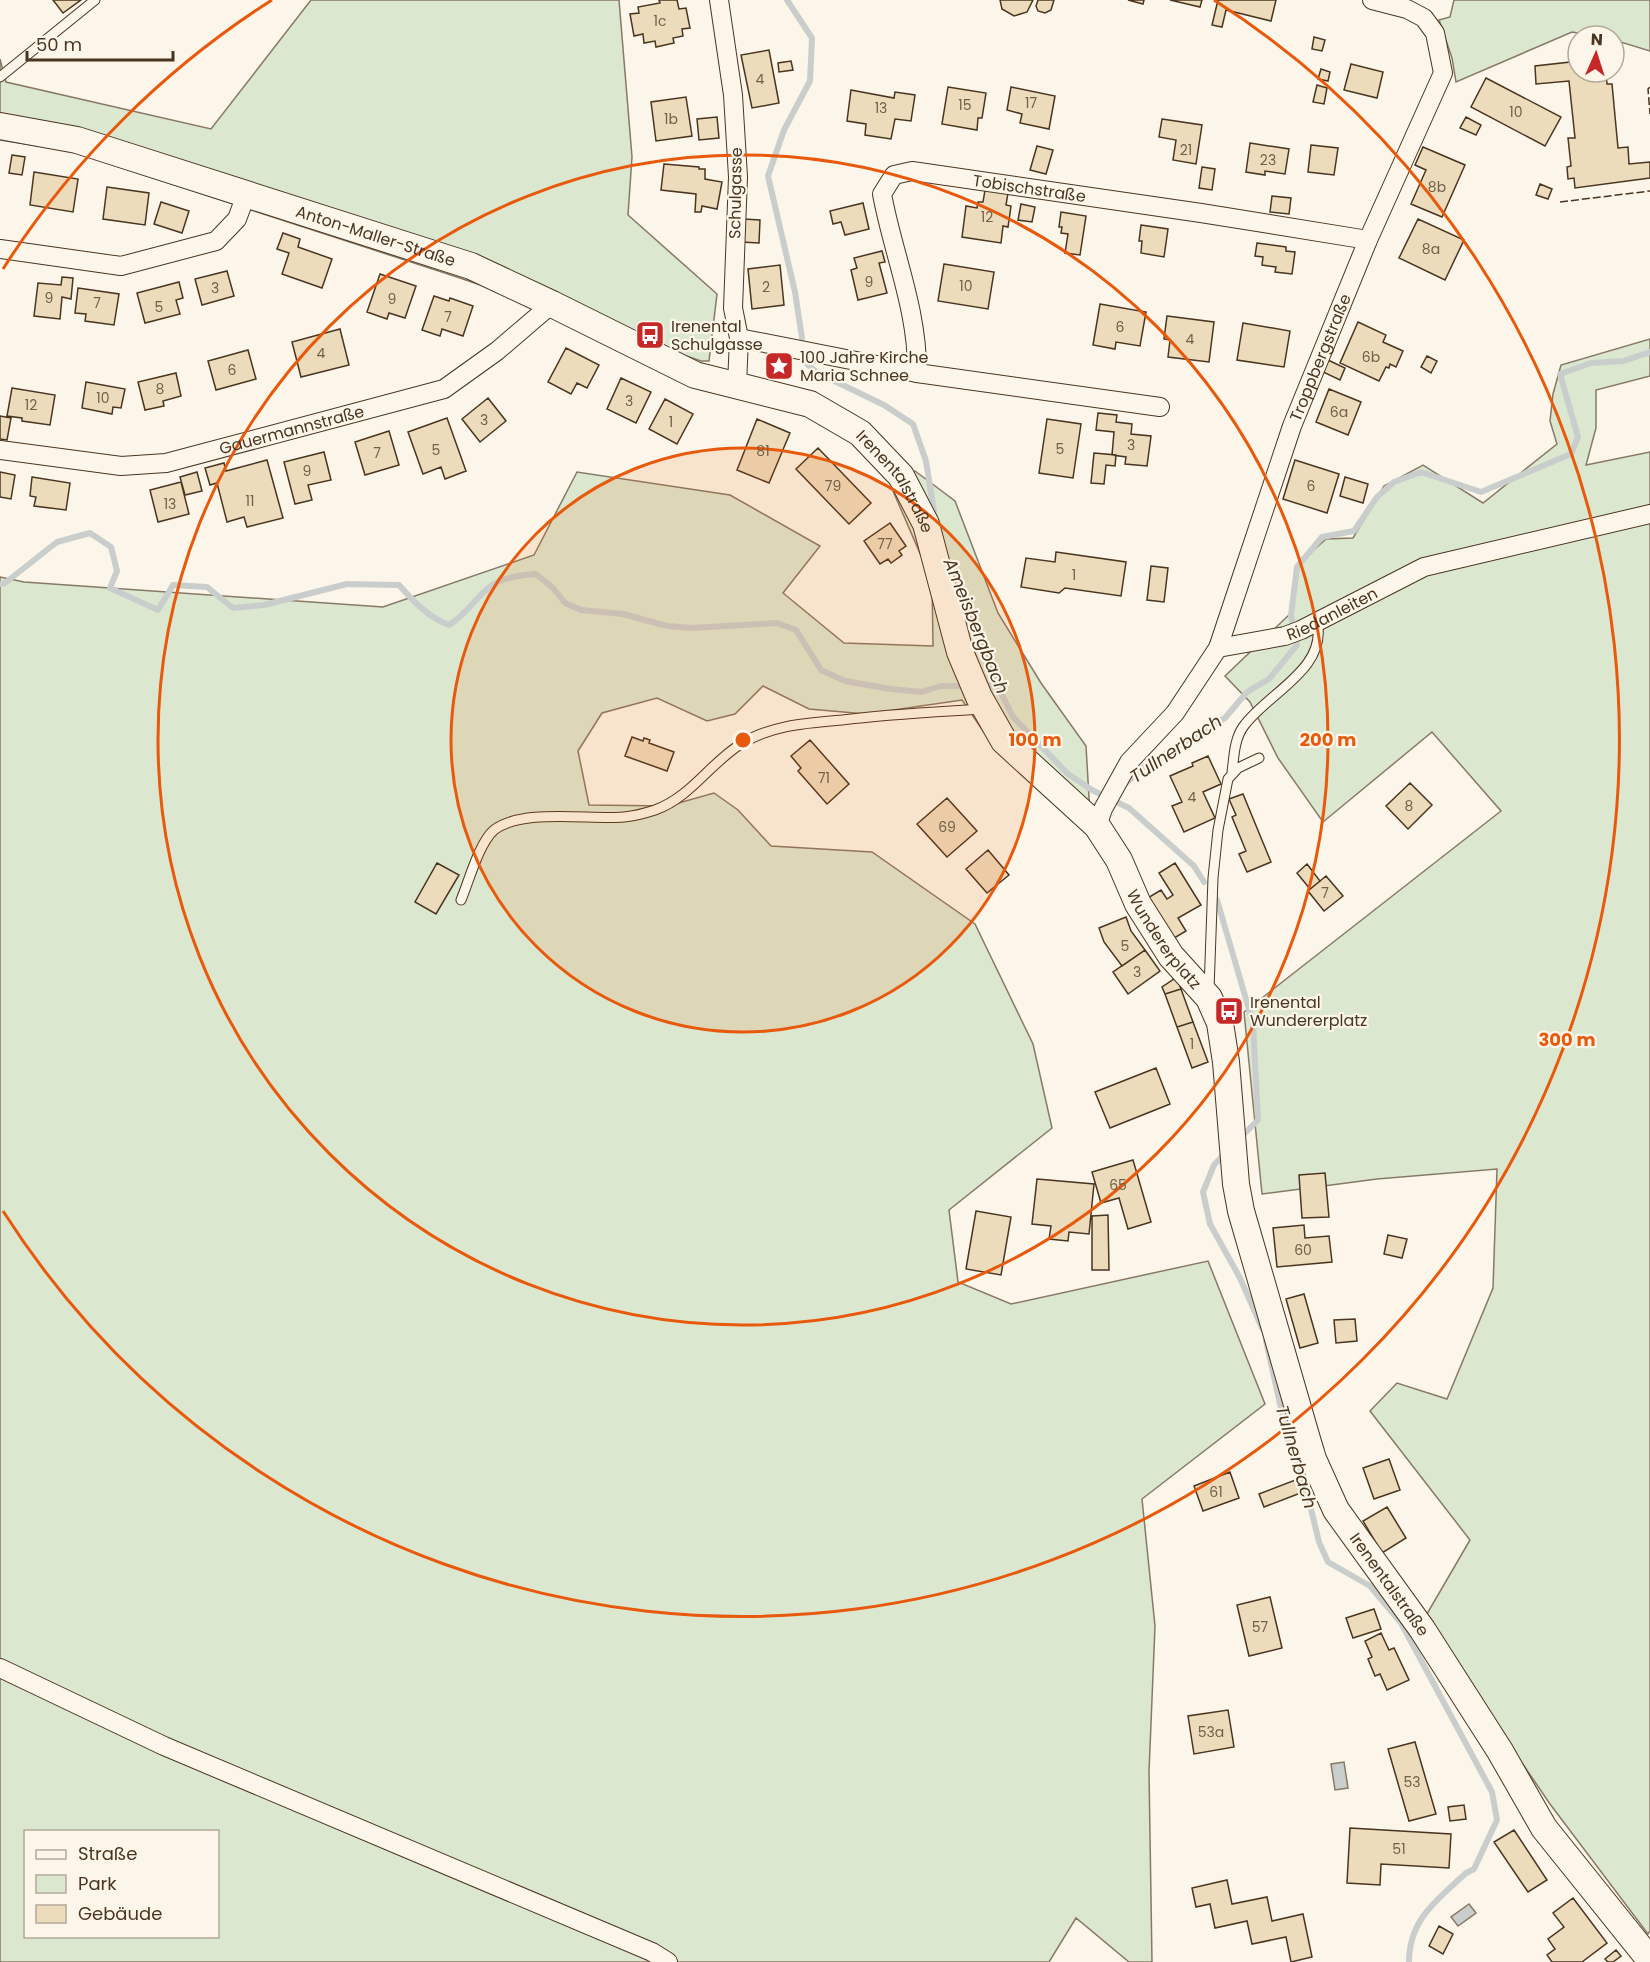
<svg xmlns="http://www.w3.org/2000/svg" width="1650" height="1962" font-family="Poppins,sans-serif">
	<style>
		.green { fill: #dce7d0; stroke: #887966; stroke-width: 1.5; fill-rule: evenodd }
		.water { fill: #c9cecd; stroke: #887966; stroke-width: 1.5 }
		.lines { fill: none; stroke-linecap: round; stroke-linejoin: round }
		.stream { stroke: #c9cecd; stroke-width: 6 }
		.building { fill: #ecdcbc; stroke: #4a3520; stroke-width: 1.5 }
		.lane-casing { stroke: #4a3520; stroke-width: 11 }
		.street-casing { stroke: #4a3520; stroke-width: 20 }
		.secondary-casing { stroke: #4a3520; stroke-width: 28 }
		.lane { stroke: #fbf6e9; stroke-width: 9 }
		.street { stroke: #fbf6e9; stroke-width: 18 }
		.secondary { stroke: #fbf6e9; stroke-width: 26 }
		.fence { stroke: #4a3520; stroke-width: 1.5; stroke-dasharray: 8 3; stroke-linecap: butt }
		.ring { fill: none; stroke: #e8590c; stroke-width: 3 }
		.labels { text-anchor: middle; stroke-width: 4.5; stroke-linejoin: round; paint-order: stroke }
		.number-label { font-size: 14px; fill: #725f47 }
		.street-label { font-size: 16px; fill: #4a3520; stroke: #fbf6e9 }
		.poi-label { font-size: 16px; fill: #4a3520; stroke: #fbf6e9; text-anchor: start }
		.water-label { font-size: 18px; font-style: italic; fill: #4a3520; stroke: #fbf6e9 }
		.centre { fill: #e8590c; stroke: #fbf6e9; stroke-width: 3 }
		.ring-label { font-size: 18px; text-anchor: middle; font-weight: bold; fill: #e8590c; stroke: #fbf6e9; stroke-width: 4.5; stroke-linejoin: round; paint-order: stroke }
	</style>
	<rect width="100%" height="100%" fill="#fbf6e9"/>
	<path class="green" d="M311 0H619L632 157 628 215 717 294 709 361H701L457 277 70 151 0 140V59L6 82 211 129Z
		M1454 0H1650V51L1614 40V36H1595L1572 32 1456 82 1452 58 1439 20 1450 17Z
		M1650 339V376L1596 390V428L1586 465 1650 452V1931L1648 1934 1550 1804 1424 1619 1470 1540 1370 1411 1397 1383 1447 1399 1493 1288 1497 1169 1377 1179 1262 1194 1244 1012 1501 811 1432 732 1323 822 1278 758 1250 702 1225 676 1291 613 1297 565 1326 539 1353 538 1384 486 1423 465 1483 503 1557 444 1550 421 1553 394 1561 365Z
		M915 471 955 501 998 613 1041 683 1086 746 1091 832 992 744 962 700 866 714 809 709 763 686 735 714 707 721 657 698 602 713 578 751 589 805 668 806 714 793 738 810 771 846 872 852 975 924 1033 1044 1052 1128 949 1210 958 1282 1011 1304 1208 1261 1265 1404 1142 1499 1155 1626 1149 1772 1152 1962H1129L1076 1918 1049 1962H0V577L24 582 383 607 534 555 577 472 730 495 820 546 783 593 844 643 933 646 932 581 893 491ZM26 1832H218V1936H26Z"/>
	<path class="water" d="M1344 1762 1348 1788 1335 1790 1331 1764Z
		M1469 1904 1476 1913 1458 1926 1451 1917Z"/>
	<g class="lines">
		<path class="stream" d="M787 0 812 38 810 81 784 130 768 176 795 292 802 338
			M803 360 816 372 884 405 913 424 926 461 935 518
			M950 565 997 685 1013 717 1068 774 1092 790 1129 808 1194 866 1204 882
			M0 584 5 583 57 542 90 533 111 547 117 571 110 588 158 610 173 585 207 587 233 608 264 605 347 584 399 585C414 602 428 617 449 625 466 615 475 598 491 586 502 577 522 575 536 574L553 588 565 603 581 610 623 614 667 626 692 628 777 623 796 630 821 670 845 681 891 689 921 692 941 686H967
			M980 686 997 685
			M1126 783 1145 766 1225 718 1247 692 1269 679 1297 645 1291 615 1297 567 1322 537 1354 531 1377 497 1394 482 1421 472 1481 492 1571 454 1578 437 1560 374 1591 363 1623 361 1650 352
			M1217 900 1253 1023 1258 1120 1240 1138
			M1226 1152 1214 1165 1203 1192 1210 1224 1240 1278 1262 1328
			M1266 1341 1289 1444 1305 1484 1319 1542 1328 1562 1370 1586 1401 1623 1492 1792 1497 1820 1474 1869 1466 1873C1437 1900 1409 1919 1409 1962"/>
	</g>
	<path class="building" d="M53 0H81L63 13Z
		M659 0H677L679 9 686 8 690 28 682 29 683 36 673 38 674 43 656 47 655 41 644 43 643 34 634 36 630 14 639 13 638 7 660 3Z
		M1000 0H1033L1027 12 1014 16 1002 9Z
		M1038 0H1054L1051 10 1045 13 1038 11 1036 6Z
		M1128 0H1144L1143 4Z
		M1170 0H1202L1200 7Z
		M1218 0H1276L1271 21 1226 10 1222 27 1212 25Z
		M1314 37 1325 40 1322 51 1312 49Z
		M769 50 779 103 752 108 741 55Z
		M1578 57V72H1606L1607 84H1612L1618 148 1628 147 1629 164 1650 162V178L1575 188 1574 178 1568 179 1567 167 1571 166 1568 138H1575L1569 81 1536 84 1535 66 1570 62 1569 58Z
		M791 61 793 70 779 72 778 63Z
		M1351 64 1383 72 1377 98 1344 90Z
		M1321 69 1330 72 1328 81 1318 79Z
		M1486 78 1561 117 1545 146 1471 107Z
		M1317 85 1327 88 1324 104 1313 102Z
		M948 87 986 93 982 118H978L977 130 942 124Z
		M1011 87 1055 96 1049 129 1020 123 1022 114 1007 110Z
		M851 90 894 98 895 92 915 95 911 121 895 119 891 139 865 135 866 124 847 121Z
		M686 97 692 136 656 141 651 102Z
		M717 117 719 138 699 140 697 119Z
		M1466 117 1481 125 1476 135 1460 128Z
		M1162 119 1202 125 1196 164 1173 160 1176 140 1159 137Z
		M1250 143 1289 149 1285 174 1265 171V175L1246 172Z
		M1311 145 1338 148 1334 175 1308 172Z
		M1037 146 1053 150 1046 174 1030 170Z
		M1423 147 1465 165 1442 217 1411 204 1426 170 1415 165Z
		M12 155 25 157 22 175 9 173Z
		M664 164 699 167V169H705V179L722 182 717 209 702 206 701 212H695L696 194 661 190Z
		M1202 167 1215 169 1212 190 1199 188Z
		M34 172 78 179 73 212 30 205Z
		M1540 184 1552 189 1548 199 1536 195Z
		M107 187 149 193 145 225 103 219Z
		M985 190 1008 193 1006 205 1011 206 1008 227 1003 226 1001 243 962 237 966 206 977 208 978 202H983Z
		M1272 196 1291 198 1289 214 1270 212Z
		M161 202 189 211 182 233 154 224Z
		M863 203 869 229 845 235 841 222 833 224 830 211Z
		M1021 204 1035 207 1032 222 1018 220Z
		M1061 212 1086 216 1080 255 1065 253 1068 234 1061 233 1062 227H1059Z
		M743 219 760 220 759 243 741 242Z
		M1418 219 1464 240 1445 280 1399 258Z
		M1141 225 1168 229 1164 257 1141 253 1142 241H1139Z
		M283 233 300 239 298 247 332 259 322 288 282 274 289 253 277 249Z
		M1257 243 1286 247V251L1295 252 1292 274 1275 272 1276 267 1262 265 1263 257 1255 256Z
		M882 251 885 262 879 263 887 293 858 300 851 270 857 268 854 258Z
		M944 264 994 272 988 309 938 301Z
		M780 265 784 305 752 309 748 269Z
		M227 271 234 296 202 305 195 279Z
		M380 274 416 286 405 318 389 313 387 319 367 312Z
		M62 277 73 278 71 299 62 297 60 319 34 316 38 283 61 285Z
		M179 282 183 298 176 300 180 314 145 323 137 293Z
		M78 288 119 294 114 325 85 321 86 314 75 313Z
		M434 296 449 301 450 298 473 306 463 336 442 329 440 336 422 330Z
		M1100 304 1146 312 1140 346 1116 342 1115 349 1093 345Z
		M1167 316 1214 322 1209 362 1168 357 1170 340 1164 339Z
		M1358 322 1386 335 1383 342 1403 351 1396 367 1390 364 1389 368 1386 367 1379 381 1340 363Z
		M1243 323 1290 331 1284 367 1237 360Z
		M340 329 349 365 301 377 292 342Z
		M566 348 599 365 587 388 577 383 571 394 548 382Z
		M248 350 256 379 216 390 208 361Z
		M1427 356 1437 361 1431 373 1421 367Z
		M1328 360 1345 368 1340 380 1323 372Z
		M176 373 181 396 163 401 164 406 145 410 138 382Z
		M621 378 651 392 636 423 607 409Z
		M86 382 125 389 121 408 113 407 112 414 82 408Z
		M12 388 55 395 50 425 22 421V418L7 416Z
		M1329 389 1361 402 1348 435 1316 422Z
		M488 398 506 421 480 442 462 419Z
		M665 399 693 414 677 444 649 429Z
		M1098 413 1117 415 1116 422 1132 424 1131 434 1151 436 1147 466 1125 464 1126 457 1112 455 1114 432 1096 430Z
		M0 416 11 418 7 440 0 439Z
		M447 418 466 471 445 479 441 467 423 474 408 432Z
		M757 419 790 433 769 483 737 470Z
		M1047 419 1081 424 1073 478 1039 473Z
		M389 431 399 465 365 475 355 442Z
		M818 448 871 503 849 524 796 469Z
		M324 452 331 480 308 485 312 500 295 504 284 462Z
		M1094 453 1116 455 1115 466 1106 465 1104 484 1091 483Z
		M267 460 283 518 247 527 244 517 227 522 217 483 210 485 205 468 224 463 226 471Z
		M1295 460 1339 474 1327 513 1283 499Z
		M0 472 15 475 11 499 0 497Z
		M197 472 202 491 185 495 180 477Z
		M32 477 70 483 66 510 34 506 36 497 30 496Z
		M1345 477 1368 484 1363 503 1340 496Z
		M181 482 189 514 158 522 150 490Z
		M890 523 906 546 899 551 902 555 891 563 888 559 880 564 864 541Z
		M1056 552 1126 562 1121 596 1065 588 1059 593 1021 587 1026 558 1055 562Z
		M1151 566 1168 568 1164 602 1147 600Z
		M632 737 643 741 644 738 650 740 649 743 674 752 667 771 625 756Z
		M810 740 849 784 827 804 798 771 801 768 791 756Z
		M1208 756 1221 784 1203 792 1215 818 1184 832 1172 806 1182 802 1170 776 1193 766 1192 763Z
		M1410 783 1432 805 1408 829 1386 806Z
		M1243 794 1271 862 1247 872 1239 854 1246 851 1232 817 1236 815 1229 799Z
		M947 798 977 831 947 857 917 824Z
		M988 850 1009 875 987 893 966 869Z
		M437 863 459 875 436 914 415 902Z
		M1175 863 1201 905 1178 918 1186 931 1171 940 1146 899 1161 890 1167 899 1173 895 1159 873Z
		M1307 864 1320 881 1310 889 1297 873Z
		M1326 876 1343 896 1324 911 1308 891Z
		M1126 917 1131 931 1145 950 1122 966 1104 942 1099 928Z
		M1145 950 1160 971 1128 994 1113 972Z
		M1177 977 1181 989 1165 994 1162 987Z
		M1181 989 1193 1022 1177 1027 1165 994Z
		M1193 1022 1208 1062 1192 1068 1177 1027Z
		M1156 1068 1170 1104 1110 1128 1095 1092Z
		M1133 1160 1151 1222 1128 1229 1119 1198 1101 1203 1092 1172Z
		M1325 1173 1329 1217 1302 1218 1299 1175Z
		M1037 1179 1094 1184 1089 1234 1069 1232 1068 1241 1049 1239 1051 1226 1032 1224Z
		M976 1211 1011 1217 1001 1275 966 1269Z
		M1108 1215 1109 1270H1092V1216Z
		M1304 1225 1305 1238 1329 1236 1332 1262 1277 1267 1273 1228Z
		M1388 1235 1407 1239 1402 1258 1384 1254Z
		M1304 1294 1318 1343 1300 1348 1286 1299Z
		M1355 1319 1357 1341 1336 1343 1334 1320Z
		M1389 1459 1400 1490 1374 1499 1363 1468Z
		M1230 1472 1239 1498 1203 1511 1194 1486Z
		M1298 1479 1303 1492 1264 1507 1259 1494Z
		M1387 1507 1406 1538 1382 1553 1363 1521Z
		M1270 1597 1282 1648 1249 1656 1237 1605Z
		M1374 1609 1381 1629 1353 1638 1346 1618Z
		M1381 1633 1389 1650 1394 1648 1409 1680 1387 1690 1380 1674 1375 1676 1368 1659 1372 1657 1365 1641Z
		M1228 1710 1234 1747 1194 1754 1188 1716Z
		M1415 1742 1436 1814 1409 1821 1388 1749Z
		M1464 1805 1466 1819 1450 1821 1448 1807Z
		M1350 1828 1451 1834 1449 1868 1381 1864 1380 1885 1347 1883Z
		M1514 1830 1547 1880 1528 1892 1494 1842Z
		M1227 1880 1232 1904 1267 1897 1272 1921 1303 1914 1312 1957 1291 1962 1286 1937 1252 1944 1247 1921 1215 1928 1210 1904 1196 1907 1192 1888Z
		M1573 1898 1607 1943 1582 1962H1552L1547 1955 1555 1949 1548 1939 1564 1927 1553 1913Z
		M1439 1926 1453 1934 1443 1954 1429 1946Z
		M1616 1950 1621 1956 1613 1962H1608L1605 1959Z"/>
	<g class="lines">
		<g class="lane-casing">
			<path id="lane" d="M0 77 95 0
				M1232 772C1234 758 1234 740 1243 727 1266 694 1328 669 1317 622
				M461 900C469 881 479 843 494 830 522 808 590 820 624 817 634 816 646 813 655 810 691 797 710 763 741 744 771 725 807 723 842 720 888 714 935 712 982 709
				M1209 990 1213 878 1218 830 1228 779 1238 768 1259 758"/>
		</g>
		<g class="street-casing">
			<g id="street">
				<path d="M719 0 733 95 738 177 733 308 739 338 737 385"/>
				<path d="M0 249 121 266 216 241 237 219 246 195"/>
				<path id="s1" d="M739 338 917 373C918 310 893 254 882 194L894 175 912 171 1201 213 1368 240"/>
				<path d="M917 373 1160 407"/>
				<path id="s2" d="M0 450 121 466 166 463 444 389 497 351 552 304"/>
				<path id="s3" d="M1218 648 1285 636 1301 630 1424 567 1650 514"/>
				<path id="s4" d="M1097 826 1103 809 1129 762 1175 713 1218 648 1292 426 1368 240 1443 73 1435 33 1424 18 1407 9 1372 0"/>
				<path d="M0 1668 164 1746 652 1952 668 1962"/>
			</g>
		</g>
		<g class="secondary-casing">
			<g id="secondary">
				<path id="s5" d="M0 126 77 140 471 266 552 304 695 375 810 404 860 433 901 476 926 524 960 652 979 697 1004 741 1097 826 1119 860 1138 904 1171 956 1209 998 1220 1023 1226 1062 1236 1184 1241 1211 1307 1439 1313 1459 1336 1510 1422 1629 1500 1751 1544 1828 1650 1960"/>
			</g>
		</g>
		<use href="#lane" class="lane"/>
		<use href="#street" class="street"/>
		<use href="#secondary" class="secondary"/>
		<path class="fence" d="M1650 87 1648 89 1650 114
			M1560 202 1650 191"/>
	</g>
	<circle cx="743" cy="740" r="292" fill="#e8590c" fill-opacity=".12"/>
	<g class="ring">
		<circle cx="743" cy="740" r="292"/>
		<circle cx="743" cy="740" r="585"/>
		<path d="M3 269A877 877 0 0 1 272 0M1214 0A877 877 0 1 1 3 1211"/>
	</g>
	<defs>
		<g id="bus-square" transform="scale(1.5)"><rect x="-9" y="-9" width="18" height="18" rx="4" fill="#c62828" stroke="#fbf6e9"/><path d="M-5-6H5V4H4V6H2V4H-2V6H-4V4H-5ZM-3.5-4V0h7V-4ZM-3.5 1.2v1.5H-2V1.2ZM2 1.2v1.5H3.5V1.2Z" fill="#fff"/></g>
		<g id="sight-square" transform="scale(1.5)"><rect x="-9" y="-9" width="18" height="18" rx="4" fill="#c62828" stroke="#fbf6e9"/><path d="M0-6L1.8-2.2L6-1.7L2.9 1.2L3.7 5.4L0 3.3L-3.7 5.4L-2.9 1.2L-6-1.7L-1.8-2.2Z" fill="#fff"/></g>
	</defs>
	<g fill-rule="evenodd">
		<use href="#bus-square" x="650" y="335"/>
		<use href="#sight-square" x="779" y="366"/>
		<use href="#bus-square" x="1229" y="1011"/>
	</g>
	<g class="labels">
		<g class="number-label">
			<text x="660" y="26">1c</text>
			<text x="760" y="84">4</text>
			<text x="1031" y="108">17</text>
			<text x="965" y="110">15</text>
			<text x="881" y="113">13</text>
			<text x="1516" y="117">10</text>
			<text x="671" y="124">1b</text>
			<text x="1186" y="155">21</text>
			<text x="1268" y="165">23</text>
			<text x="1437" y="192">8b</text>
			<text x="987" y="222">12</text>
			<text x="1431" y="254">8a</text>
			<text x="869" y="287">9</text>
			<text x="966" y="291">10</text>
			<text x="766" y="292">2</text>
			<text x="215" y="293">3</text>
			<text x="49" y="303">9</text>
			<text x="392" y="304">9</text>
			<text x="97" y="308">7</text>
			<text x="159" y="312">5</text>
			<text x="448" y="322">7</text>
			<text x="1120" y="332">6</text>
			<text x="1190" y="344">4</text>
			<text x="321" y="358">4</text>
			<text x="1371" y="362">6b</text>
			<text x="232" y="375">6</text>
			<text x="160" y="394">8</text>
			<text x="103" y="403">10</text>
			<text x="629" y="406">3</text>
			<text x="31" y="410">12</text>
			<text x="1339" y="417">6a</text>
			<text x="484" y="425">3</text>
			<text x="671" y="427">1</text>
			<text x="1131" y="450">3</text>
			<text x="1060" y="454">5</text>
			<text x="436" y="455">5</text>
			<text x="763" y="456">81</text>
			<text x="377" y="458">7</text>
			<text x="307" y="476">9</text>
			<text x="833" y="491">79</text>
			<text x="1311" y="491">6</text>
			<text x="250" y="506">11</text>
			<text x="170" y="509">13</text>
			<text x="885" y="549">77</text>
			<text x="1074" y="580">1</text>
			<text x="824" y="783">71</text>
			<text x="1192" y="802">4</text>
			<text x="1409" y="811">8</text>
			<text x="947" y="832">69</text>
			<text x="1325" y="898">7</text>
			<text x="1125" y="951">5</text>
			<text x="1137" y="977">3</text>
			<text x="1192" y="1049">1</text>
			<text x="1118" y="1190">65</text>
			<text x="1303" y="1255">60</text>
			<text x="1216" y="1497">61</text>
			<text x="1260" y="1632">57</text>
			<text x="1211" y="1737">53a</text>
			<text x="1412" y="1787">53</text>
			<text x="1399" y="1854">51</text>
		</g>
		<g class="street-label">
			<text dy="6" stroke="none"><textPath href="#s1" startOffset="524">Tobischstraße</textPath></text>
			<text transform="translate(735 193) rotate(-89)" y="6">Schulgasse</text>
			<text dy="6" stroke="none"><textPath href="#s5" startOffset="392">Anton-Maller-Straße</textPath></text>
			<text dy="6" stroke="none"><textPath href="#s4" startOffset="525">Troppbergstraße</textPath></text>
			<text dy="6" stroke="none"><textPath href="#s2" startOffset="297">Gauermannstraße</textPath></text>
			<text dy="6" stroke="none"><textPath href="#s5" startOffset="978">Irenentalstraße</textPath></text>
			<text dy="6" stroke="none"><textPath href="#s3" startOffset="120">Riedanleiten</textPath></text>
			<text dy="6" stroke="none"><textPath href="#s5" startOffset="1521">Wundererplatz</textPath></text>
			<text dy="6" stroke="none"><textPath href="#s5" startOffset="2218">Irenentalstraße</textPath></text>
		</g>
		<g class="poi-label">
			<text x="671" y="332">Irenental<tspan x="671" dy="18">Schulgasse</tspan></text>
			<text x="800" y="363">100 Jahre Kirche<tspan x="800" dy="18">Maria Schnee</tspan></text>
			<text x="1250" y="1008">Irenental<tspan x="1250" dy="18">Wundererplatz</tspan></text>
		</g>
		<g class="water-label">
			<text transform="translate(976 626) rotate(68)" y="6">Ameisbergbach</text>
			<text transform="translate(1176 749) rotate(-34)" y="6">Tullnerbach</text>
			<text transform="translate(1296 1457) rotate(74)" y="6">Tullnerbach</text>
		</g>
	</g>
	<circle cx="743" cy="740" r="9" class="centre"/>
	<g class="ring-label">
		<text x="1035" y="746">100 m</text>
		<text x="1328" y="746">200 m</text>
		<text x="1567" y="1046">300 m</text>
	</g>
	<rect x="24" y="1830" width="195" height="108" fill="#fbf6e9" stroke="#b4a999" stroke-width="1.5"/>
	<rect x="36" y="1850" width="30" height="9" fill="#fbf6e9" stroke="#b4a999" stroke-width="1.5"/>
	<text x="78" y="1860" font-size="18" fill="#4a3520">Straße</text>
	<rect x="36" y="1875" width="30" height="18" fill="#dce7d0" stroke="#b4a999" stroke-width="1.5"/>
	<text x="78" y="1890" font-size="18" fill="#4a3520">Park</text>
	<rect x="36" y="1905" width="30" height="18" fill="#ecdcbc" stroke="#b4a999" stroke-width="1.5"/>
	<text x="78" y="1920" font-size="18" fill="#4a3520">Gebäude</text>
	<g transform="translate(1596 54) rotate(3)"><circle r="28" fill="#fbf6e9" stroke="#b4a999" stroke-width="1.5"/>
	<path d="M0-4.5L10 22L0 15L-10 22Z" fill="#c62828"/>
	<text y="-9" font-size="16" font-weight="bold" text-anchor="middle" fill="#4a3520">N</text>
	</g>
	<path d="M27 51v9h146v-9" fill="none" stroke="#4a3520" stroke-width="3"/>
	<text x="36" y="51" font-size="18" fill="#4a3520" stroke="#fbf6e9" stroke-width="4.5" paint-order="stroke">50 m</text>
</svg>
